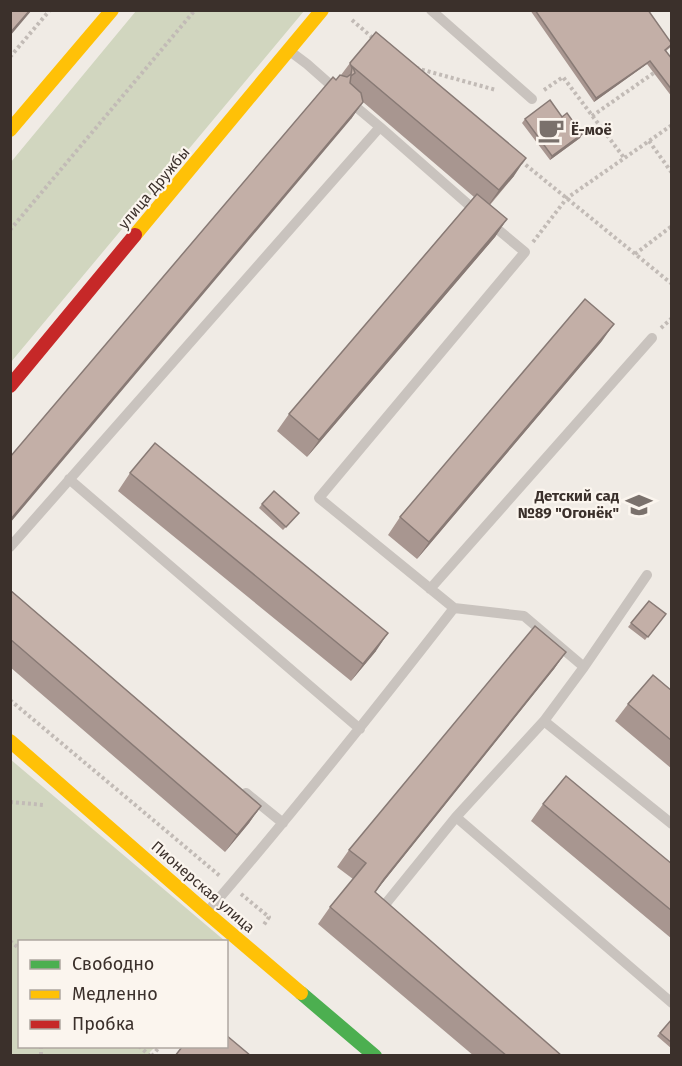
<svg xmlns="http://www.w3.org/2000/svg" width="682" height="1066" font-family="'Fira Sans',sans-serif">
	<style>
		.park { fill: #d1d6bf }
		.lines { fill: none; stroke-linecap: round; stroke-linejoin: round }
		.path { stroke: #c2bbb6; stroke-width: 4; stroke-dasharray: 3 3; stroke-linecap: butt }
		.lane { stroke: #c9c3be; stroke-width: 10 }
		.fast { stroke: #4caf50; stroke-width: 14 }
		.slow { stroke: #ffc107; stroke-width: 14 }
		.jam { stroke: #c62828; stroke-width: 14 }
		.wall { fill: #a89690 }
		.shaded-wall { fill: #887a75 }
		.building { fill: #c3afa7; stroke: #887a75; stroke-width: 1.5 }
		.labels { text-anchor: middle; stroke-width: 4.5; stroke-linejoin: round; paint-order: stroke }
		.poi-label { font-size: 15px; font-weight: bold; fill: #3b302b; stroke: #fbf5ee; text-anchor: start }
		.street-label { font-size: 15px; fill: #3b302b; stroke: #fbf5ee }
	</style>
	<rect width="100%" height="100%" fill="#f0ebe5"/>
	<path class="park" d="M136 11H304L11 362V162Z
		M10 759 225 941 20 942V1046L155 1047 147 1055H11Z"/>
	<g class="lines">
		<path class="path" d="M352 20 374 39
			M10 57 50 10
			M416 68 496 90
			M544 90 563 77 625 159
			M592 116 658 70
			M649 141 672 173
			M521 161 672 284
			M10 230 195 10
			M533 242 567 198 672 125
			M635 254 672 226
			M661 328 672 318
			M10 700 220 876
			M10 802 44 805
			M241 894 269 917 263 926
			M10 941 20 949
			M41 1046V1056
			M139 1046 150 1056
			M152 1056 160 1046"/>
		<path class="lane" d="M431 10 532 99
			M291 52 307 64 333 87
			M380 127 470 206
			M69 479 360 729
			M10 547 380 127 349 101
			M430 589 652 338
			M584 667 647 575
			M544 721 672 824
			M246 793 283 823
			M456 817 672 1003
			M209 910C294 812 374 711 454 608
			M379 912 456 817 544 721 584 667 524 616 454 608 319 498 525 252 490 223"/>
		<path class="fast" d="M301 993 375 1056"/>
		<path class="slow" d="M10 130 112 10
			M135 235 322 10
			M10 741 207 913 301 993"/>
		<path class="jam" d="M10 386 135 235"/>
	</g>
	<path class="wall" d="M530 10H648L672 46 666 51 672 59V97L647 64 594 102Z
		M350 63 514 176 490 205 507 219 495 237 307 457 277 431 289 414 474 197 363 102 351 119 336 80 341 75Z
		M525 119 582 134 580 138 550 160 522 123Z
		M602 341 417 559 388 535 400 517Z
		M130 473 376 651 351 681 118 491Z
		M262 504 299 513 283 530 259 508Z
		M10 590 261 806 249 823 225 852 10 667Z
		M649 601 666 614 645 640 628 627Z
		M566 652 554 669 375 892 562 1056H474L318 924 330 907 353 879 337 867 349 850Z
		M672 691V769L615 721 628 704Z
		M543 804 672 864V939L531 821Z
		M672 1019V1049L657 1036Z"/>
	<path class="shaded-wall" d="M30 10H32L10 36V33Z
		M650 61 647 64 594 102 596 98Z
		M363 102 351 119 10 523V520Z
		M582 134 580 138 550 160 552 156Z
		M526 158 514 176 487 207 499 190Z
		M507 219 495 237 307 457 319 440Z
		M614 324 602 341 417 559 429 542Z
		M388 633 376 651 351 681 363 664Z
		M566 652 554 669 372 896 384 879Z
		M261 806 249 823 225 852 237 835Z"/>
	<path class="building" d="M10 10H30L10 33Z
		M535 10H648L672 44 665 50 672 59V90L650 61 596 98Z
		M376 32 526 158 499 190 353 67 355 73 351 76 350 83 361 93 363 102 10 520V457L333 77 336 80 340 75 347 77 351 74 352 68 350 63Z
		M550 100 562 117 567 113 582 134 552 156 525 119Z
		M477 194 507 219 319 440 289 414Z
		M585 299 614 324 429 542 400 517Z
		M155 443 388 633 363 664 130 473Z
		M274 491 299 513 286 527 262 504Z
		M10 590 261 806 237 835 10 639Z
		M649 601 666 614 648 637 631 623Z
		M535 626 566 652 384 879 375 892 562 1056H507L330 907 366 863 349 850Z
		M653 675 672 691V741L628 704Z
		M566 776 672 864V911L543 804Z
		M672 1019V1043L660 1033Z
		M226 1035 251 1056H175L182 1047H226Z"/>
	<defs>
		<g id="cafe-bare" transform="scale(2.07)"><path d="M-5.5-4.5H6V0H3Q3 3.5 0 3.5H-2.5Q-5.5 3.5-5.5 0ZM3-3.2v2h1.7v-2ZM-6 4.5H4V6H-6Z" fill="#7a716c" stroke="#fbf5ee" stroke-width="2.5" paint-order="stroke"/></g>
		<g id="school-bare" transform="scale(2.07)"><path d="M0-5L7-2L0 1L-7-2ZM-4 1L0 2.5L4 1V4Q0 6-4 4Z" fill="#7a716c" stroke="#fbf5ee" stroke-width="2.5" paint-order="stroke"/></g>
	</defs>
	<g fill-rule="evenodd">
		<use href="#cafe-bare" x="551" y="130"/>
		<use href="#school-bare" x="639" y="505"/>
	</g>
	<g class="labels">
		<g class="poi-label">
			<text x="571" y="135">Ё-моё</text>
			<text x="619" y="501" text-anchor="end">Детский сад<tspan x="619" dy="17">№89 "Огонёк"</tspan></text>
		</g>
		<g class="street-label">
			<text transform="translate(154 188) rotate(-50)" y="5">улица Дружбы</text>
			<text transform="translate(203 887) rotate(41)" y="5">Пионерская улица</text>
		</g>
	</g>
	<rect width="682" height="1066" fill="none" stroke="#3b302b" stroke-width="24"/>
	<rect x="18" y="940" width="210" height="108" fill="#fbf5ee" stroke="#aea6a0" stroke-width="1.5"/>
	<rect x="30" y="960" width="30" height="9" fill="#4caf50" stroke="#aea6a0" stroke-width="1.5"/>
	<text x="72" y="970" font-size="18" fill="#3b302b">Свободно</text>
	<rect x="30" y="990" width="30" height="9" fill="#ffc107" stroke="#aea6a0" stroke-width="1.5"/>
	<text x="72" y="1000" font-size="18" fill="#3b302b">Медленно</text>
	<rect x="30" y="1020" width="30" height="9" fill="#c62828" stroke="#aea6a0" stroke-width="1.5"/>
	<text x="72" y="1030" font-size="18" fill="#3b302b">Пробка</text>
</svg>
